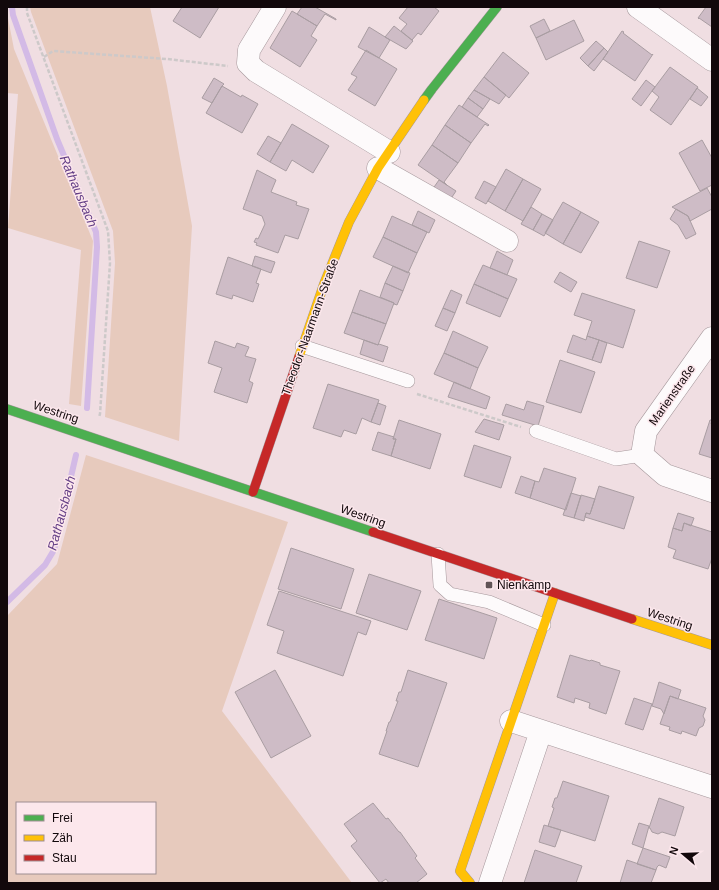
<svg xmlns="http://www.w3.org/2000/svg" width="719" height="890" font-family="Helvetica,sans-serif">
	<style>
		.green { fill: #e7cabd; fill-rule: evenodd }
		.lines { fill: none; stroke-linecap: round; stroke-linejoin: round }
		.stream { stroke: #d3bae6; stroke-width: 6 }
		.building { fill: #cebcc6; stroke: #a99da2 }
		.lane-casing { stroke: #a6989c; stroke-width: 14 }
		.street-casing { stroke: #a6989c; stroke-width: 23 }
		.fast-casing { stroke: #a6989c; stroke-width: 10 }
		.slow-casing { stroke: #a6989c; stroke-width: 10 }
		.jam-casing { stroke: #a6989c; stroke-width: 10 }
		.path { stroke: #cdc9c9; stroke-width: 2.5; stroke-dasharray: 4 2; stroke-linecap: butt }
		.lane { stroke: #fdfafb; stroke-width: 13 }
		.street { stroke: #fdfafb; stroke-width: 22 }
		.fast { stroke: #4caf50; stroke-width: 9 }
		.slow { stroke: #ffc107; stroke-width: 9 }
		.jam { stroke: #c62828; stroke-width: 9 }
		.poi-dot { fill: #605356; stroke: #fce7ec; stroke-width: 1.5 }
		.labels { text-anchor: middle; stroke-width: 3; stroke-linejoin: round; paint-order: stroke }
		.street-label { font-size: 12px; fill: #12080b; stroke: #fce7ec }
		.poi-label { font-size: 12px; fill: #12080b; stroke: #fce7ec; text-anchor: start }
		.water-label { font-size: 13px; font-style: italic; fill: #623d85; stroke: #fce7ec }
	</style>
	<rect width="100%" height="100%" fill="#f0dee2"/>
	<path class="green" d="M30 7H150L167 86 192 226 179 441 105 417 115 263 113 231 31 12Z
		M7 13 14 49 93 241 81 406 69 404 81 250 8 228 18 94 7 93Z
		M86 455 288 522 222 711 352 883H7V616L57 564ZM17 803H155V873H17Z"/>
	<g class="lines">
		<path class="stream" d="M12 7 13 15 57 139 96 232 97 247 87 408
			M7 602 45 565 54 550 76 455"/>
	</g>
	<path class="building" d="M182 7H219L200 38 173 21Z
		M302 7H315L336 19V20L325 14 317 26 297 14Z
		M408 7H434L439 11 421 35 418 33 412 40 401 31 407 24 399 18Z
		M706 7H712V27L699 18V19L698 18Z
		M292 11 317 26 311 36 317 40 300 67 270 48Z
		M544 19 550 31 536 38 530 26Z
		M574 20 584 41 546 60 536 38Z
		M394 26 413 41 406 49 385 37Z
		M369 27 390 40 379 58 358 47Z
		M622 31 624 32 623 33 652 55 653 54 635 81 603 59Z
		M596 41 604 48 588 66 580 58Z
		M604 48 608 52 603 59 594 71 588 66Z
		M366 50 397 69 375 106 348 90 357 77 351 74Z
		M503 52 529 73 509 98 484 77Z
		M670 67 698 87 671 125 650 110 659 97 652 91Z
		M484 77 506 95 499 104 474 90Z
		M214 78 224 84 222 86 212 103 202 98Z
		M646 80 655 87 641 106 632 99Z
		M222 86 241 97 242 95 258 104 242 133 206 113Z
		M697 88 708 97 701 106 690 99Z
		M474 90 490 99 483 109 468 98Z
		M468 98 483 109 477 117 462 107Z
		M459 105 489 125 488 126 485 124 471 143 445 125Z
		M292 124 329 146 313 173 292 160 286 171 270 162Z
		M445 125 471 143 458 163 432 145Z
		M268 136 281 143 270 162 257 154Z
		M702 140 712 158V185L700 191 679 153Z
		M432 145 458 163 444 182 447 185 418 165Z
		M506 169 523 179 505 211 488 201Z
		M257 170 276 180 271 192 297 202 296 205 309 209 298 239 285 235 278 253 256 245 257 243 254 242 256 238 258 239 265 224 262 216 243 209Z
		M523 179 541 189 523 221 505 211Z
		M439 180 456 191 450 200 432 190Z
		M484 181 496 187 486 204 475 198Z
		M707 188 712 197V209L690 221 688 216 672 207Z
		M563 202 581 212 563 244 545 233Z
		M531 207 542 214 533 230 521 224Z
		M676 209 688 216 696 234 686 239 678 225 670 219Z
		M418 211 435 220 429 233 412 225Z
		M581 212 599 222 581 253 563 244Z
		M542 214 553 220 544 236 533 230Z
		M392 216 427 232 417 253 383 237Z
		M383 237 417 253 408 273 373 257Z
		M639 241 670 251 657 288 626 278Z
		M497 251 513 260 507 275 490 268Z
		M255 256 275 262 271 273 252 266Z
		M228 257 261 269 256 283 259 284 253 302 233 295 232 299 216 294Z
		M483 265 517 279 508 299 474 284Z
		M393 266 410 273 403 291 385 283Z
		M560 272 577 282 571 292 554 282Z
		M385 283 403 291 397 305 394 304V303L380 297Z
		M474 284 508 299 500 317 466 303Z
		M360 290 394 303 386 324 352 312Z
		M451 290 462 295 455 313 443 308Z
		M582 293 635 310 623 348 587 336 592 321 574 315Z
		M443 308 455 313 447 331 435 326Z
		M352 312 386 324 378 345 344 333Z
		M453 331 488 347 478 368 444 353Z
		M573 335 586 340 587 336 599 340 592 360 567 352Z
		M364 340 378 345 379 344 388 347 383 362 360 354Z
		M599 340 607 343 601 363 592 360Z
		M215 341 235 348 237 343 249 347 245 356 256 359 249 381 253 383 247 403 214 392 222 368 208 363Z
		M444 353 478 368 470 389 434 374Z
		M560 360 595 372 581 413 546 402Z
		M454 382 490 397 486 409 448 397Z
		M328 384 379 400 371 422 362 418 356 434 344 430 341 437 313 428Z
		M527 401 544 406 538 426 502 415 506 404 524 410Z
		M378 403 386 406 380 425 371 422Z
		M484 419 504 425 499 440 475 432Z
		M399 420 441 434 430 469 391 456 396 439H393Z
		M710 420H712L711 424H712V458L699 454Z
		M378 432 394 437 393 439H396L391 456 372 450Z
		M474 445 511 457 501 488 464 476Z
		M544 468 576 478 566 510 530 498 535 481 539 482Z
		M521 476 535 481 530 498 515 493Z
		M599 486 634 497 624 529 585 517 586 513 590 514Z
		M571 493 581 496 574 518 563 515Z
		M581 495 595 499 590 514 586 513 584 521 574 518Z
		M678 513 694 518 691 526 684 523 682 531 673 528Z
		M684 523 712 532V558L708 569 673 558 676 550 668 547 673 528 682 531Z
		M291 548 354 569 341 609 278 589Z
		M369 574 421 591 407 630 356 613Z
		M279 591 371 621 366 635 358 632 343 676 277 653 284 631 267 625Z
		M439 599 497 618 484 659 425 640Z
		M570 655 590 661 591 660 600 663V665L620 671 606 714 589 708 590 703 575 698 574 703 557 697Z
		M275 670 311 736 271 758 235 692Z
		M408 670 447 683 418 767 379 754 387 731H386L389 722H390L398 701H396L399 692H401Z
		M659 682 681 690 678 699 670 696 664 714 661 709 652 706Z
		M670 696 706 708 703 716 705 720 703 726 699 728 696 736 682 731 681 734 669 730 670 727 660 724Z
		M634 698 652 704 643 730 625 724Z
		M563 781 609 796 595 841 548 826 554 808 552 807 555 798H557Z
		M659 798 684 807 675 836 662 832 658 834 652 832 650 828H649Z
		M373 803 386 819 388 818 399 832H400L417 856 415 858 427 874 416 883H389L386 879 380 883 351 846 357 841 344 824Z
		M639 823 649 826 643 848 632 844Z
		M544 825 561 830 555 847 539 842Z
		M643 848 670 857 666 868 659 865 657 867 656 870 637 864Z
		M535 850 582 866 576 883H524Z
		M627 860 656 870 651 883H620Z"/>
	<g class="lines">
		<g class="lane-casing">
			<path id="lane" d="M302 346 408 381
				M536 431 616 459 642 455
				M438 554 440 585 450 594 489 602 544 625"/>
		</g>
		<g class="street-casing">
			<path id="street" d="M275 7 249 50 248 63 256 71 389 152
				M638 7 712 60
				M378 168 507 241
				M712 338 646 431 642 455 665 475 712 491
				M511 721 712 787
				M490 883 541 731"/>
		</g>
		<g class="fast-casing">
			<path id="fast" d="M424 100 432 89 497 7
				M7 409 373 532"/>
		</g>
		<g class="slow-casing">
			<path id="slow" d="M299 357 324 284 349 222 378 168 424 100
				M632 619 712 645
				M470 883 460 871 555 593"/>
		</g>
		<g class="jam-casing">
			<path id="jam" d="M253 492 299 357
				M373 532 632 619"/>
		</g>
		<path class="path" d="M27 7V13L108 231 110 263 100 414 99 417
			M44 57 53 51 167 59 228 66
			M417 394 521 427"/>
		<use href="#lane" class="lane"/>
		<use href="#street" class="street"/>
		<use href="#fast" class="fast"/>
		<use href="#slow" class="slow"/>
		<use href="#jam" class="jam"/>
	</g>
	<rect class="poi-dot" x="485" y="581" width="8" height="8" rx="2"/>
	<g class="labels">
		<g class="street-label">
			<text transform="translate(310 327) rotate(-70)" y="4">Theodor-Naarmann-Straße</text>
			<text transform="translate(672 395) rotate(-55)" y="4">Marienstraße</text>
			<text transform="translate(56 412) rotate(18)" y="4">Westring</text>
			<text transform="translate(363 516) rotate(19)" y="4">Westring</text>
			<text transform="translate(670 619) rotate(18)" y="4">Westring</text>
		</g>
		<g class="poi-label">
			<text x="497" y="589">Nienkamp</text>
		</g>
		<g class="water-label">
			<text transform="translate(79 191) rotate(67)" y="5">Rathausbach</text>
			<text transform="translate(61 513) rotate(-75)" y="5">Rathausbach</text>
		</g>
	</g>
	<rect width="719" height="890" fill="none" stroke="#12080b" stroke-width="16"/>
	<rect x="16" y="802" width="140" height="72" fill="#fce7ec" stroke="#9e8e92"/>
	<rect x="24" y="815" width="20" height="6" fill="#4caf50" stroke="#9e8e92"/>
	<text x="52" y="822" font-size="12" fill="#12080b">Frei</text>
	<rect x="24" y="835" width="20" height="6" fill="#ffc107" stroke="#9e8e92"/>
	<text x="52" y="842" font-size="12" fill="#12080b">Zäh</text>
	<rect x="24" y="855" width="20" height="6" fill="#c62828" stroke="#9e8e92"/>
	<text x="52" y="862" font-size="12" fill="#12080b">Stau</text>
	<g transform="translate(683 854) rotate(289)" stroke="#fce7ec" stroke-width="3" paint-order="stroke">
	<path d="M0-3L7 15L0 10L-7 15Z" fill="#12080b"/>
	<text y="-6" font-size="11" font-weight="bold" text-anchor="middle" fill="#12080b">N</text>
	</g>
</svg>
